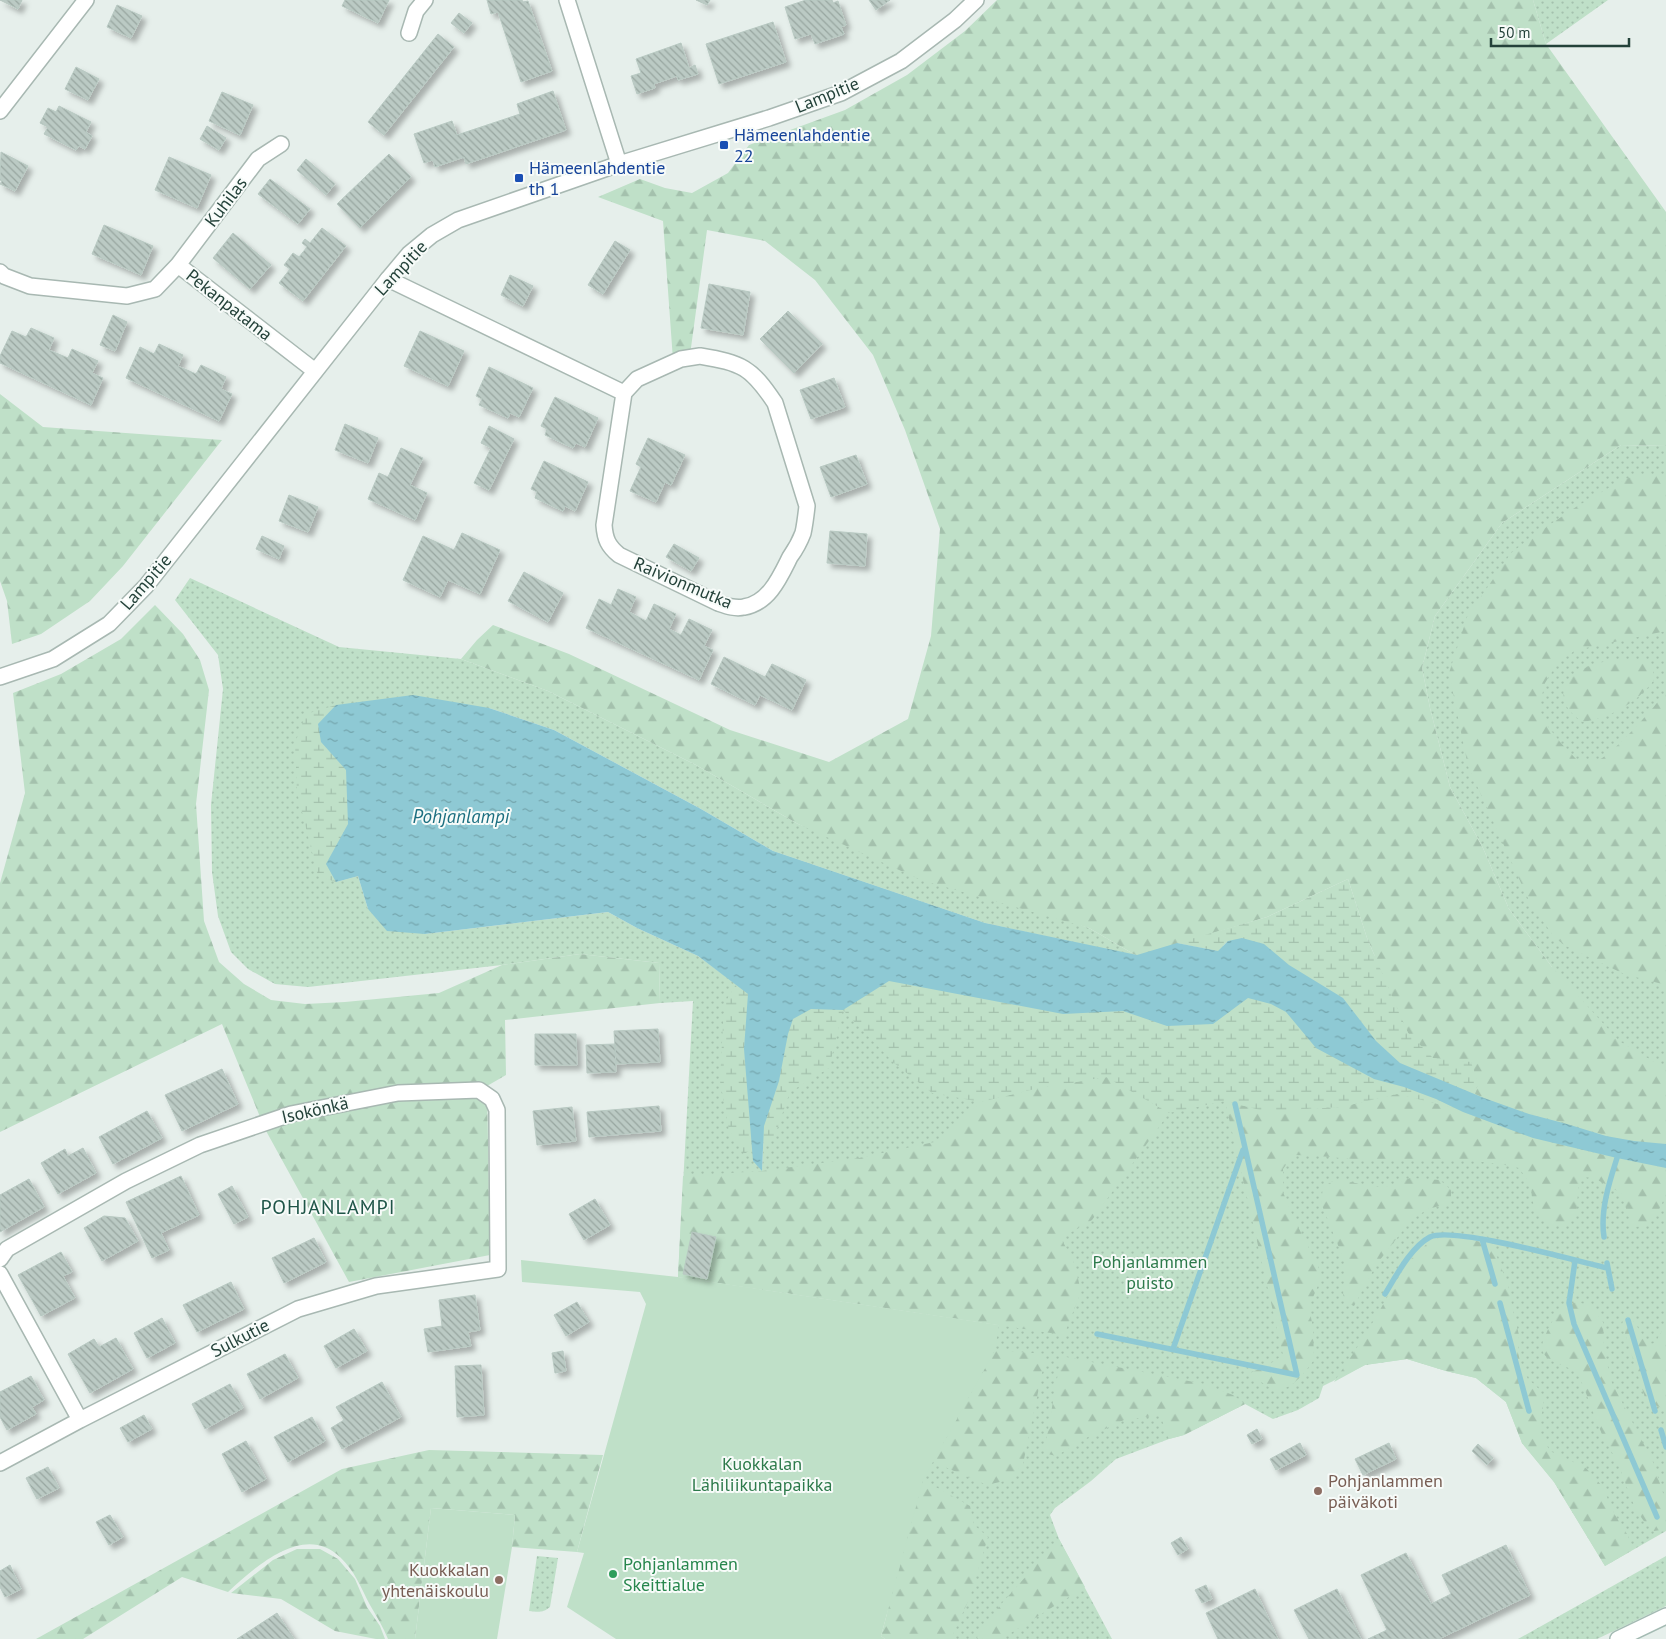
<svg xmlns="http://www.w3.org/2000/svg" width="1666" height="1639" font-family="'PT Sans',sans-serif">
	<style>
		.grass { fill: url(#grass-dots) }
		.forest { fill: url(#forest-firs) }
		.wetland { fill: url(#wetland-marsh) }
		.park { fill: #bfe0c8 }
		.water { fill: url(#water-ripples) }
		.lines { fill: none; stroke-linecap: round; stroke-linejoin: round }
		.stream { stroke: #8ec9d4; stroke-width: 5.5 }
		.building { fill: url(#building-back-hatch); stroke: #b8c9c2; filter: url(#shadow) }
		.minor-casing { stroke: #a8b8b2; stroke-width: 18 }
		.tertiary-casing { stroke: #a8b8b2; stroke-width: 18 }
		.secondary-casing { stroke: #a4bbb3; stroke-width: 18 }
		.minor { stroke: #fff; stroke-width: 15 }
		.tertiary { stroke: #fff; stroke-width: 15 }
		.secondary { stroke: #fff; stroke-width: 15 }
		.transit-dot { fill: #1a4fb4; stroke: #f7fbf9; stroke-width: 2 }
		.education-dot { fill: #8d6e63; stroke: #f7fbf9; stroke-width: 2 }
		.leisure-dot { fill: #2e9e5b; stroke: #f7fbf9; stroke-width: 2 }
		.labels { text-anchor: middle; stroke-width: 4; stroke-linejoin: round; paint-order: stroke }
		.street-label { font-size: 18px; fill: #24423a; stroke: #f7fbf9 }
		.transit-label { font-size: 18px; fill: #164399; stroke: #f7fbf9; text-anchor: start }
		.park-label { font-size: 18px; fill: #2d7a4b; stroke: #f7fbf9 }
		.education-label { font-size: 18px; fill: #785e54; stroke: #f7fbf9; text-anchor: start }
		.leisure-label { font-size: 18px; fill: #27864d; stroke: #f7fbf9; text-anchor: start }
		.water-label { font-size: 19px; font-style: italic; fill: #1c6f80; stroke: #f7fbf9 }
		.quarter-label { font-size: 20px; letter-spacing: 1px; fill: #1f5548; stroke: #f7fbf9 }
	</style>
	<defs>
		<pattern id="grass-dots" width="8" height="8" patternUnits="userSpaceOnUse" patternTransform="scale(1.25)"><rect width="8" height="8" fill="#bfe0c8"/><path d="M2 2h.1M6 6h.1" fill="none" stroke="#a4c1ad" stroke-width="1.8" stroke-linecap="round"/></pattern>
		<pattern id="forest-firs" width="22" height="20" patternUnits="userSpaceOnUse" patternTransform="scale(1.25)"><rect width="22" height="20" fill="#bfe0c8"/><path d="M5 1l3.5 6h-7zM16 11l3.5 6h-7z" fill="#a4c1ad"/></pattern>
		<pattern id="wetland-marsh" width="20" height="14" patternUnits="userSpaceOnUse" patternTransform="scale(1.25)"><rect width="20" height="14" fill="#bfe0c8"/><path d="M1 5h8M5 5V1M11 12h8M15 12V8" fill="none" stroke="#a4c1ad"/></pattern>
		<pattern id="water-ripples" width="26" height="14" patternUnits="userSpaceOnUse" patternTransform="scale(1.25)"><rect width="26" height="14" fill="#8ec9d4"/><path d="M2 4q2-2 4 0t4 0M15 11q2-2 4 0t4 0" fill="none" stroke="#74a5ad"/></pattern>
		<pattern id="building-back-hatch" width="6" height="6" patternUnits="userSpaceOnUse" patternTransform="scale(1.25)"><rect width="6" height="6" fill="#bbcac4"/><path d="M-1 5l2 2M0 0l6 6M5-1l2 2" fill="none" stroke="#98a6a0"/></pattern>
		<filter id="shadow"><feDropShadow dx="4.5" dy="4.5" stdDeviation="2.5" flood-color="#0004"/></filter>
	</defs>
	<rect width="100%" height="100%" fill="#e6efeb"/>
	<path class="grass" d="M1533 0H1608L1546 44Z
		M1621 445 1666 446V1531L1605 1566 1554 1482 1522 1443 1506 1402 1476 1378 1446 1371 1407 1359 1365 1365 1323 1386 1319 1398 1298 1410 1273 1419 1245 1404 1184 1435 1169 1439 1116 1459 1091 1481 1055 1508 1050 1515 1059 1539 1112 1639H885L897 1501 999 1325 678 1277 693 1001 660 1003 659 963 580 954 502 965 308 987 275 984 248 969 231 952 218 916 212 872 211 805 223 689 218 655 175 600 190 578 339 647 461 659 548 691 696 765 798 824 1089 928 1137 956 985 923 773 851 701 809 554 730 489 708 336 882 358 876 368 909 425 934 608 912 637 928 698 956 748 993 762 1170 764 1126 811 1009 1289 965 1177 943 1552 967 1509 909 1483 848 1450 787 1430 708 1422 668 1435 616 1502 523Z
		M537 1556 558 1558 550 1607C543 1613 538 1612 529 1611Z
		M1666 1556V1606L1597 1639H1518Z"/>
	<path class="forest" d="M997 0H1533L1546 44 1666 212V446L1621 445 1502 523 1435 616 1422 668 1430 708 1450 787 1483 848 1509 909 1552 967 1619 1041 1666 1069V1144C1631 1146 1598 1132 1565 1123 1535 1115 1504 1107 1475 1094L1478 1084 1471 1062 1432 1058 1408 1033 1367 938 1348 879 1267 917 1137 956 1089 928 921 880 798 824 696 765 548 691 461 659 477 640 493 625 569 654 730 730 829 762 908 719 931 636 940 529 905 430 873 355 815 280 765 241 707 230 690 355 673 360 663 221 598 197 640 179 665 188 692 193 728 173 749 145 845 110 907 75 965 31Z
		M0 394 43 427 222 440 123 566 90 601 41 634 12 644 7 601 0 581Z
		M1637 474H1666V631L1576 650 1558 662 1545 683 1539 708 1546 724 1560 742 1576 759C1582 759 1590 761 1596 761 1609 759 1658 704 1666 691V985L1624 974 1566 946 1555 938 1531 905 1468 766 1449 673 1467 617 1511 553 1536 534 1576 507 1612 486Z
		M155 605 183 634 200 660 209 690 196 804 204 921 219 962 244 984 271 1000 305 1004 345 1002 439 993 502 965 580 954 659 963 660 1003 505 1020 506 1075 487 1086 490 1255 349 1282 265 1129 222 1024 0 1132V883L25 793 13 693 61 674 121 639Z
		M1643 659 1653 670 1654 680C1637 703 1610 718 1583 722 1557 705 1556 684 1585 668 1601 659 1624 660 1643 659Z
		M1107 1077 1169 1113 1092 1220 1061 1238 1075 1265 1081 1292 1064 1335 678 1277 683 1176 762 1171 859 1158 939 1141 981 1102 1039 1088Z
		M1397 1094 1455 1108 1533 1138 1617 1158 1666 1168V1199L1663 1201C1656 1217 1651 1227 1632 1227L1621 1193 1594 1178 1583 1177 1578 1189 1577 1208 1569 1225H1553L1537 1215 1532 1199 1531 1185 1519 1168C1473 1157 1424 1161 1377 1160 1349 1160 1321 1155 1293 1155L1283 1169V1192L1293 1217 1318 1266 1321 1278 1309 1307 1313 1328 1314 1360C1304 1373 1288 1397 1269 1387 1262 1383 1256 1378 1248 1374L1268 1365 1283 1355 1225 1101 1264 1111 1341 1107Z
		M1410 1178 1440 1180 1451 1190V1200L1443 1205 1428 1209 1411 1220 1376 1265 1354 1306 1347 1303 1343 1295 1346 1265 1321 1203 1323 1187 1333 1181H1345L1376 1187 1389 1186Z
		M1447 1237 1465 1238 1488 1244 1495 1252 1508 1285 1513 1311 1519 1335 1518 1353 1522 1368 1528 1379 1539 1389 1544 1399 1542 1413 1538 1422 1542 1437 1550 1451 1586 1468 1602 1486 1615 1515 1627 1534 1632 1546 1631 1551 1605 1566 1554 1482 1522 1443 1506 1402 1476 1378 1446 1371 1407 1359 1365 1365 1334 1382 1366 1334 1407 1263 1432 1239Z
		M1578 1302 1590 1306 1603 1322 1604 1349 1611 1381 1653 1462 1666 1502V1526L1661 1530 1654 1531C1635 1516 1629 1493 1621 1471 1616 1458 1608 1446 1602 1434 1593 1415 1588 1395 1579 1377 1571 1362 1543 1366 1542 1347 1542 1339 1556 1312 1563 1307 1567 1304 1573 1303 1578 1302Z
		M1628 1316C1638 1324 1641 1336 1650 1344L1655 1343 1666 1324V1410L1646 1401 1622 1324 1624 1318Z
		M995 1350 1046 1354 1023 1464 1008 1480 987 1485 933 1462Z
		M1061 1356 1204 1384 1233 1395 1245 1404 1184 1435 1169 1439 1160 1415 1124 1420 1088 1437 1056 1456 1044 1453Z
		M429 1450 603 1455 577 1552 512 1547 515 1515 431 1508 415 1639H388C383 1627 377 1617 370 1605 361 1588 355 1571 340 1557 304 1522 255 1567 228 1592L182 1577 83 1639H36L342 1469Z
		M923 1480 970 1506 974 1525 988 1537 970 1597 951 1639H885L881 1636Z
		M1059 1539 1085 1587 1001 1639H978L977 1637 1003 1602Z
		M297 1549H320L338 1559 355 1579 367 1607 380 1626 385 1639H376L335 1631 281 1599 231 1593 273 1560Z"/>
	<path class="wetland" d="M384 699 358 876 336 882 318 876 297 792 295 743 306 714 336 705Z
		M773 851 985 923 1137 956 1090 999 1167 1026 1228 941 1218 951 1177 943 1267 917 1348 879 1367 938 1408 1033 1433 1058 1471 1062 1478 1084 1471 1102 1455 1108 1397 1094 1341 1107 1264 1111 1225 1101 1169 1113 1106 1077 1039 1088 981 1102 932 1093 894 1063 843 1010 829 1068 790 1092 775 1135 744 1154 729 1130 720 1081 724 1004 772 926Z"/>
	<path class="park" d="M521 1260 678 1277 999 1325 995 1350 923 1480 881 1636 885 1639H616L567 1607 584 1553 577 1552 646 1304 640 1292 522 1282Z
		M431 1508 515 1515 512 1547 497 1639H415Z"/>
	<path class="water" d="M413 695 489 708 554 730 701 809 773 851 985 923 1137 955 1177 943 1218 951 1228 941 1242 938 1264 944 1289 965 1343 998 1376 1041 1400 1063 1484 1098 1529 1114 1567 1124 1606 1136 1634 1141 1666 1144V1168L1617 1158 1533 1138 1463 1112 1436 1099 1404 1087 1374 1079 1316 1048 1286 1012 1271 1004 1248 998 1213 1024 1167 1026 1123 1011 1063 1014 889 981 843 1010 811 1009 793 1019 788 1034 779 1081 764 1126 762 1171 753 1161 744 1049 748 994 698 956 637 928 608 912 425 934 387 931 368 909 358 876 336 882 326 864 348 824 346 770 321 742 318 724 336 705Z"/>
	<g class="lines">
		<path class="stream" d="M1604 1237C1600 1211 1609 1183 1617 1158
			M1482 1239 1495 1284
			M1575 1261 1569 1303 1574 1324 1657 1517
			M1607 1263 1612 1289
			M1385 1294C1396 1276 1411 1247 1430 1237 1454 1226 1576 1261 1607 1268
			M1500 1303 1529 1411
			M1628 1320 1655 1411
			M1097 1334 1297 1375 1235 1104
			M1173 1349 1243 1150
			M1661 1430 1666 1447"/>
	</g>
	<path class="building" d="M0 0H22L18 9Z
		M345 0H389L378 23 342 6Z
		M487 0H522L523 2 528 1 552 71 521 82 498 12 491 14Z
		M696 0H710L707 5Z
		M806 0H832L833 3 838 1 846 25 841 27 844 34 815 44 811 34 795 39 785 7Z
		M869 0H890L876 10Z
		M117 5 142 16 131 38 107 27Z
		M459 13 472 23 464 33 451 23Z
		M773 22 786 62 719 84 706 44Z
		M438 34 454 47 384 135 368 122Z
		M681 43 689 68 695 65 698 74 678 80 677 76 654 84 655 88 637 94 631 76 641 73 636 59Z
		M76 67 99 79 88 100 65 89Z
		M553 91 566 130 466 164 464 157 435 167 433 160 424 163 414 134 452 121 457 135 520 114 517 104Z
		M222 92 253 105 240 135 209 121Z
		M59 106 91 122 86 132 92 136 85 149 79 146 76 150 44 134 48 127 40 123 48 108 56 112Z
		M207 126 226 138 219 150 200 139Z
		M1 152 28 166 15 191 0 184 2 181 0 180Z
		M389 154 411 177 360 228 337 204Z
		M169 157 211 175 197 208 155 190Z
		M306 159 335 184 326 195 297 170Z
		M270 179 310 209 298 224 258 194Z
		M104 225 153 246 141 275 92 254Z
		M322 228 346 246 303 301 279 283 290 269 284 265 293 253 299 257 307 247 302 243 305 239 310 243Z
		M233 233 271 265 250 289 213 258Z
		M615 241 630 250 603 294 588 285Z
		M510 275 533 286 523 306 501 295Z
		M709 284 750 292 743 335 701 328Z
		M788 311 822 344 794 373 760 339Z
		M113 315 127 322 115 351 100 345Z
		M31 328 54 338 49 350 68 358 72 349 98 361 92 373 103 378 91 405 0 363V356L12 331 26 337Z
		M420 331 464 351 448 386 404 366Z
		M159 344 183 355 178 366 196 374 201 365 226 377 221 389 232 394 219 421 126 378 140 347 154 354Z
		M489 367 533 388 519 417 510 413 508 418 479 405 482 399 476 396Z
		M834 378 845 407 811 419 800 390Z
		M555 397 598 418 585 447 576 443 573 448 545 435 547 429 541 426Z
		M345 424 378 438 368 463 335 450Z
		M489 426 514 439 489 490 474 483 491 448 481 443Z
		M648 438 685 455 671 485 665 482 656 502 630 491 641 467 636 464Z
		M401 448 423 458 410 485 427 493 415 520 368 499 379 473 388 477Z
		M856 455 867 484 831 497 820 467Z
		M544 461 588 482 575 511 565 506 563 511 535 498 537 492 531 489Z
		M289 495 318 507 308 532 279 521Z
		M830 531 867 534 865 566 827 563Z
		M462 533 500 550 480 594 448 580 440 597 403 580 423 536 454 550Z
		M262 536 284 546 279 559 256 549Z
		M674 544 699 558 691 571 666 557Z
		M524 572 563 593 548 622 508 601Z
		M618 589 636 597 629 612 646 621 654 604 676 614 669 629 681 635 689 619 712 630 704 646 713 650 699 680 586 628 599 599 611 605Z
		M724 657 765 677 772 664 806 680 792 710 760 695 755 705 711 684Z
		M658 1029 660 1062 616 1064 614 1031Z
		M535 1034H576L577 1065H535Z
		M615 1044 616 1072 587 1073 586 1045Z
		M222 1069 238 1104 182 1131 165 1095Z
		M659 1106 661 1131 589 1137 587 1112Z
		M572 1107 576 1141 537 1145 533 1111Z
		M147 1111 162 1138 113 1164 99 1137Z
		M83 1148 96 1173 58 1194 41 1163 65 1149 68 1156Z
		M181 1176 199 1215 161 1233 169 1250 152 1258 126 1202Z
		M29 1179 44 1207 0 1232V1195Z
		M232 1186 248 1217 234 1224 218 1194Z
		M595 1199 610 1225 584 1240 569 1214Z
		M104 1216 125 1218 138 1241 102 1261 84 1228Z
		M692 1232 716 1237 707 1279 683 1274Z
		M314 1238 326 1262 284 1283 272 1258Z
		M61 1252 72 1272 63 1276 75 1298 41 1316 18 1275Z
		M231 1282 244 1309 197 1332 183 1305Z
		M475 1295 480 1330 468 1332 471 1346 428 1352 424 1329 442 1326 439 1300Z
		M577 1302 589 1322 566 1336 554 1315Z
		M162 1318 175 1343 147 1358 134 1333Z
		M354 1329 367 1351 336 1368 324 1346Z
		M116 1338 133 1369 90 1393 68 1354 94 1339 99 1347Z
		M563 1351 566 1371 555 1373 552 1353Z
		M285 1354 298 1378 260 1399 247 1374Z
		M481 1365 484 1415 457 1417 455 1366Z
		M31 1376 44 1400 32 1407 36 1414 7 1430 0 1417V1392Z
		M382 1382 401 1417 342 1449 331 1428 344 1420 336 1407Z
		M230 1384 243 1408 205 1429 192 1404Z
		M144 1415 152 1429 128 1442 120 1428Z
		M312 1417 325 1441 288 1462 274 1437Z
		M1257 1429 1262 1439 1252 1444 1247 1435Z
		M246 1441 266 1479 242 1492 222 1454Z
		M1300 1443 1306 1455 1276 1470 1270 1459Z
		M1389 1443 1396 1459 1363 1475 1355 1459Z
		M1478 1444 1493 1458 1487 1465 1472 1451Z
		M48 1467 59 1488 37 1499 26 1478Z
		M110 1515 123 1537 109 1545 96 1522Z
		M1181 1537 1188 1549 1178 1555 1171 1543Z
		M1506 1545 1530 1595 1439 1639H1368L1387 1630 1361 1575 1406 1553 1431 1604 1451 1594 1442 1575Z
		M10 1565 21 1589 5 1597 0 1587V1571Z
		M1206 1585 1212 1599 1202 1603 1195 1590Z
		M1255 1589 1278 1639H1218L1206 1613Z
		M1337 1589 1361 1639H1309L1294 1610Z
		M277 1613 294 1639H237Z"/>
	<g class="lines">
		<g class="minor-casing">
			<path id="minor" d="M567 0 619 164
				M409 33 416 11 425 0
				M0 111 86 0
				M178 265 258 159 281 144
				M0 272 4 276 30 286 127 296 155 289 178 265 315 371
				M388 279 624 393
				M700 356C742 363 751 367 775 403L807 506C806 515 805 524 803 533 800 541 795 550 790 557 780 577 769 603 744 607 735 609 727 606 718 603L619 555C608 546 605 539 604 525L624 393 637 379 681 359Z
				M0 1259 7 1249 126 1181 200 1145 291 1114 398 1093 479 1090 492 1099 497 1110 498 1269 376 1286 298 1309 80 1420 0 1463
				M0 1274 80 1420"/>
		</g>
		<g class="tertiary-casing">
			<path id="tertiary" d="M0 677 53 659 109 624 146 586 388 279 409 254 432 235 458 220 619 164 769 118 841 93 901 61 955 20 976 0"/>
		</g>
		<g class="secondary-casing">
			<path id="secondary" d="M1618 1639 1666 1616"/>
		</g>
		<use href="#minor" class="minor"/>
		<use href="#tertiary" class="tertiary"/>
		<use href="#secondary" class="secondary"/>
	</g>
	<g class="transit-dot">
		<rect x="719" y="140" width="10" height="10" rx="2.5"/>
		<rect x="514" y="173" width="10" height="10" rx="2.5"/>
	</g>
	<g class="education-dot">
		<circle cx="1318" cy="1491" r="5"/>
		<circle cx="499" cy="1580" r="5"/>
	</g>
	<circle class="leisure-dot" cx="613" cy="1574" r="5"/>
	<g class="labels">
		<g class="street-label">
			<text transform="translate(827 95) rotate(-22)" y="6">Lampitie</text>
			<text transform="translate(226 202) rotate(-53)" y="6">Kuhilas</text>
			<text transform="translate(401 268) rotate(-47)" y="6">Lampitie</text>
			<text transform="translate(229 305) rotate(38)" y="6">Pekanpatama</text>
			<text transform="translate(146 582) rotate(-49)" y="6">Lampitie</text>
			<text transform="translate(683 583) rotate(23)" y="6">Raivionmutka</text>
			<text transform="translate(315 1110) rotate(-13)" y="6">Isokönkä</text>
			<text transform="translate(240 1338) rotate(-27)" y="6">Sulkutie</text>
		</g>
		<g class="transit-label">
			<text x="734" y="141">Hämeenlahdentie<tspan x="734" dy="21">22</tspan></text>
			<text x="529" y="174">Hämeenlahdentie<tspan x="529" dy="21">th 1</tspan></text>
		</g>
		<g class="park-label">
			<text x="1150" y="1268">Pohjanlammen<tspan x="1150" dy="21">puisto</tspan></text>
			<text x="762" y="1470">Kuokkalan<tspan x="762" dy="21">Lähiliikuntapaikka</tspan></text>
		</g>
		<g class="education-label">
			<text x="1328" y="1487">Pohjanlammen<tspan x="1328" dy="21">päiväkoti</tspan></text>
			<text x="489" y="1576" text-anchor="end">Kuokkalan<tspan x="489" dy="21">yhtenäiskoulu</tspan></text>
		</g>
		<g class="leisure-label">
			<text x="623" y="1570">Pohjanlammen<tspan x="623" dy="21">Skeittialue</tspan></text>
		</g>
		<g class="water-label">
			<text x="461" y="823">Pohjanlampi</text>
		</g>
		<g class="quarter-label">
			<text x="328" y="1214">POHJANLAMPI</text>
		</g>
	</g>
	<path d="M1491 38v8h138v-8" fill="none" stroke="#24423a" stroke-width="2.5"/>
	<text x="1498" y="38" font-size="15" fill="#24423a" stroke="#f7fbf9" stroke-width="4" paint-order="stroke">50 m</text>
</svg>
